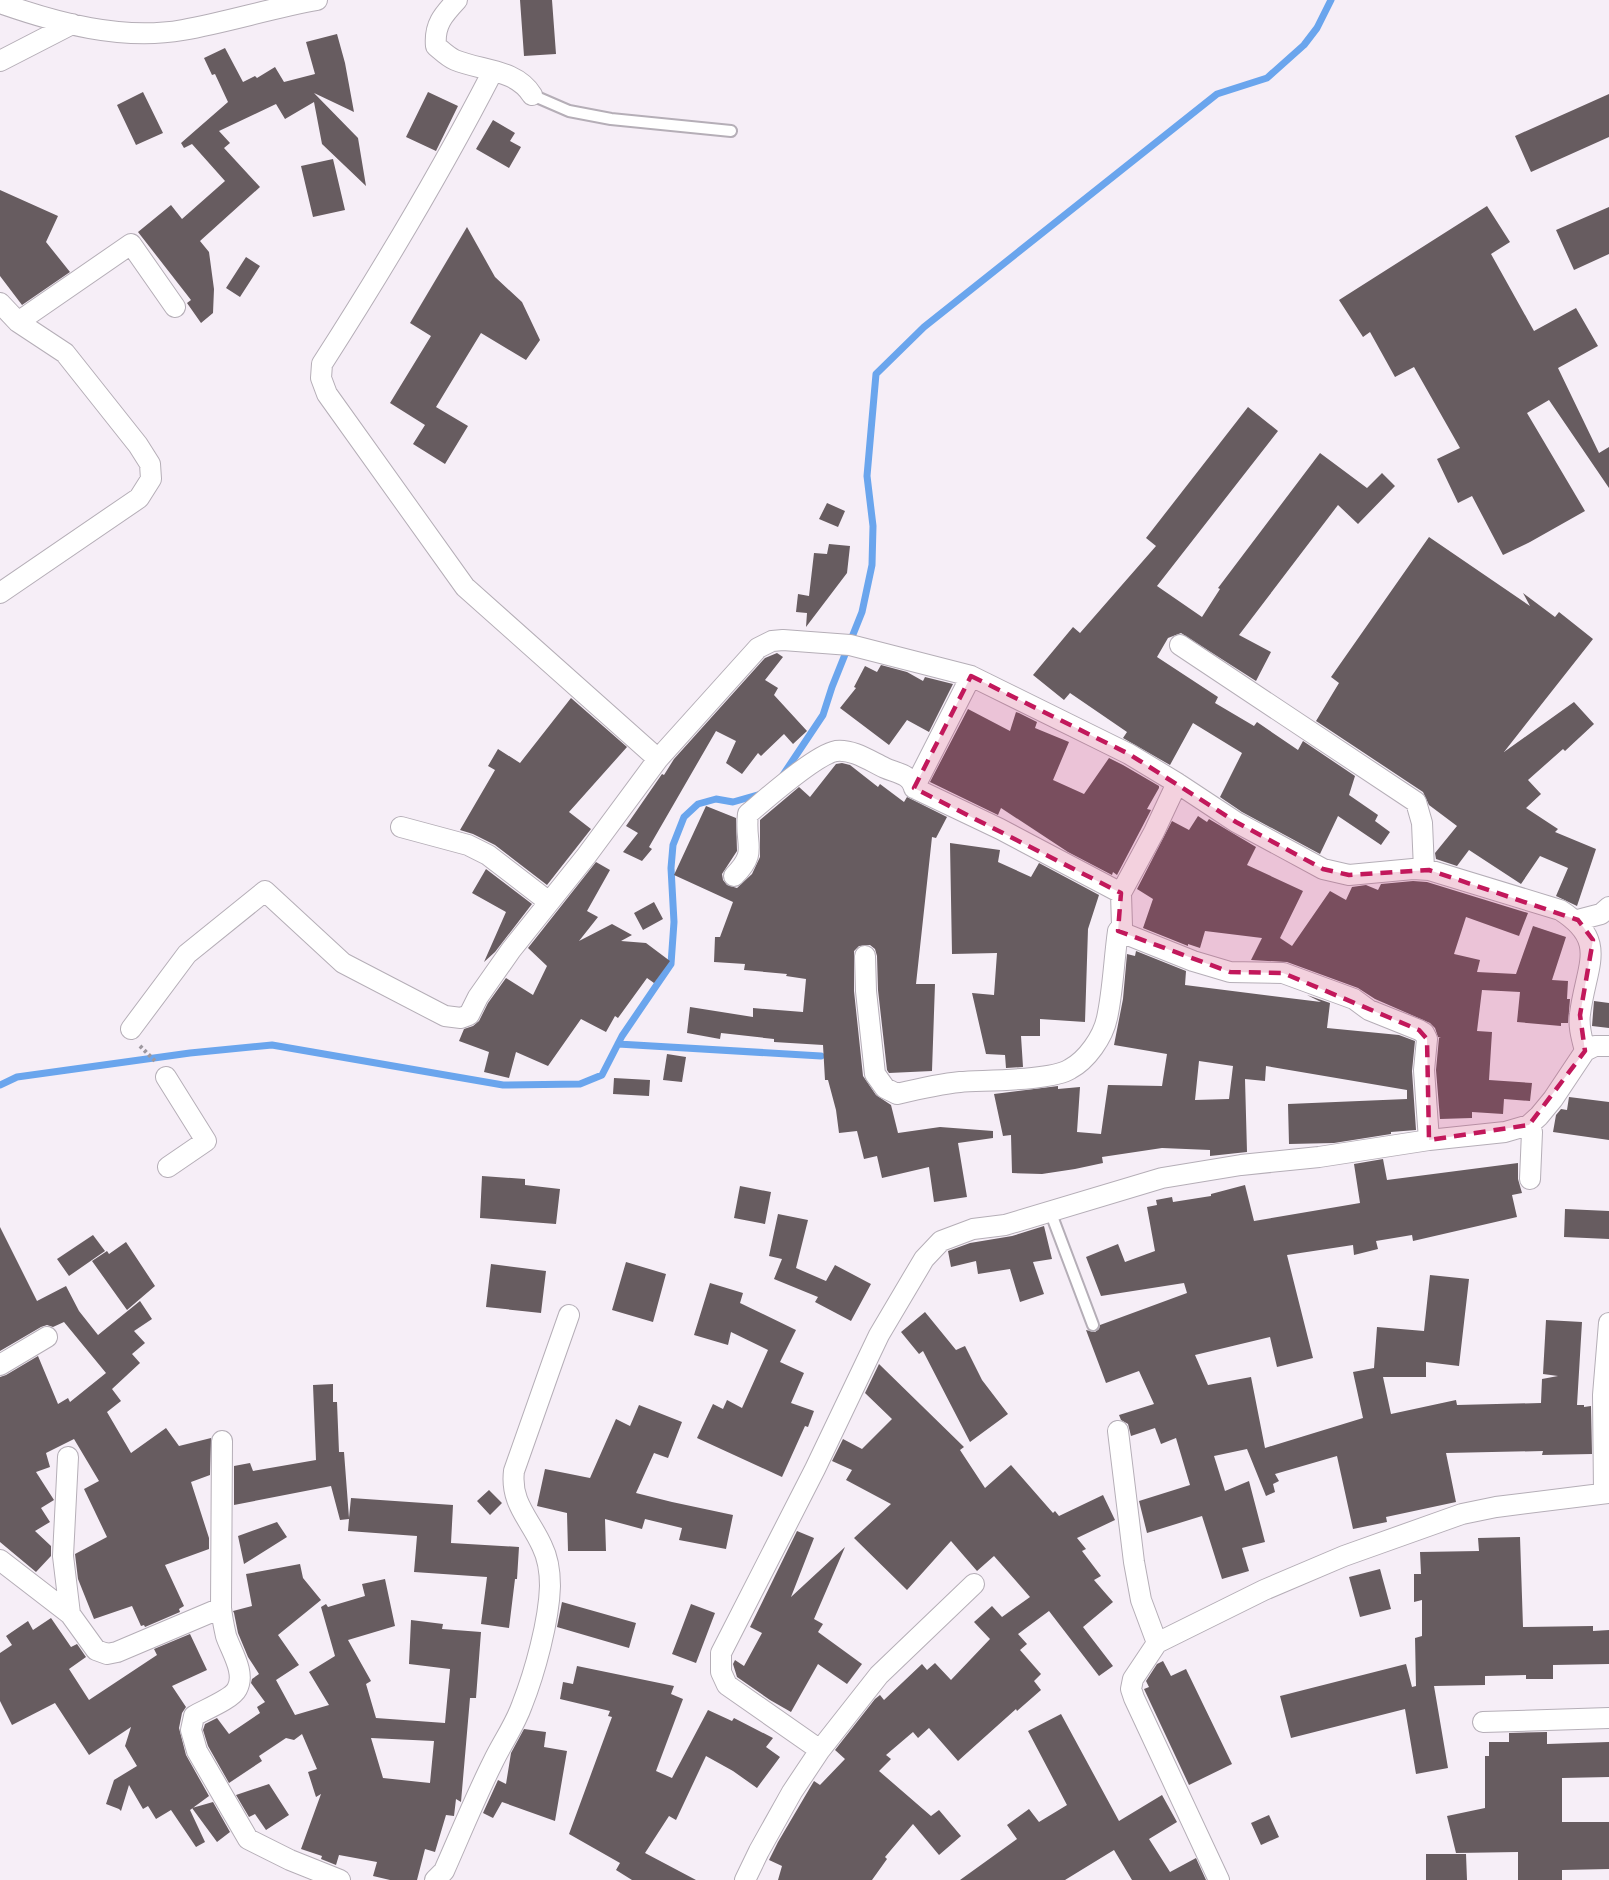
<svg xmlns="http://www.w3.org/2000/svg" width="1609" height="1880" font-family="'Nunito Sans',sans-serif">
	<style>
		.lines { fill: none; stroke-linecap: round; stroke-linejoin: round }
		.stream { stroke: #6aa5ed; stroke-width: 7 }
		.building { fill: #675c60; fill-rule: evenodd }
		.service-casing { stroke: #b5aeb7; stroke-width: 14 }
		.minor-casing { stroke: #b5aeb7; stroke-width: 22 }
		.path { stroke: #9e989f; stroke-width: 4; stroke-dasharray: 3 3; stroke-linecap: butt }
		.service { stroke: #fff; stroke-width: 10 }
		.minor { stroke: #fff; stroke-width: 20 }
		.marked { fill: #c2185b; fill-opacity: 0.2; stroke: #c2185b; stroke-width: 4.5; stroke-dasharray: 12 8; stroke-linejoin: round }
	</style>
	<rect width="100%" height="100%" fill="#f6eef7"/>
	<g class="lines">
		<path class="stream" d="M783 775 823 715 832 687 862 612 872 565 873 526 867 476 876 374 924 327 1217 94 1267 78 1304 45 1317 28 1331 0
			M618 1044 821 1056
			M0 1085 17 1077 190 1053 272 1045 503 1085 580 1084 602 1075 622 1036 671 964 674 922 671 868 673 845 684 817 698 804 716 799 733 802 761 794"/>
	</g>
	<path class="building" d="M520 0H552L556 54 524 56Z
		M337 34 345 63 354 112 314 93 358 138 366 186 322 144 314 102 285 119 276 104 219 131 230 143 224 148 260 187 200 241 209 252 214 289 213 313 201 323 187 303 191 300 138 232 171 205 182 219 225 181 192 144 184 148 181 143 228 102 215 74 212 75 204 58 225 48 243 82 255 76 257 78 275 67 284 82 315 74 306 42Z
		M143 92 163 133 136 145 117 105Z
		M428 92 458 106 436 151 406 137Z
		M1609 94V137L1531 172 1515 136Z
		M493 120 515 133 510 141 521 147 509 168 476 149Z
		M333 159 345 210 313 217 301 166Z
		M0 190 58 216 46 242 70 272 22 305 0 276Z
		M1487 206 1510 242 1491 254 1534 331 1576 308 1598 346 1558 368 1599 453 1609 447V488L1549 400 1527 413 1585 511 1530 542 1503 555 1472 496 1458 503 1437 459 1460 448 1414 367 1395 377 1370 332 1363 337 1339 300Z
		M1609 207V254L1574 270 1556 230Z
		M467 227 495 277 522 302 540 340 526 360 481 333 436 407 468 426 445 464 413 444 425 425 390 403 431 336 410 323Z
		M246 257 260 266 240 297 226 288Z
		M1248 407 1278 431 1157 586 1202 617 1220 589 1218 588 1320 453 1367 488 1382 473 1395 486 1358 524 1338 505 1239 635 1271 652 1256 681 1181 633 1168 638 1157 657 1218 697 1215 703 1254 726 1257 722 1298 750 1303 741 1355 776 1349 795 1378 815 1375 821 1390 832 1381 845 1338 816 1320 854 1242 812 1220 797 1242 753 1193 723 1170 765 1123 738 1127 732 1070 693 1064 700 1033 675 1073 627 1080 633 1156 546 1146 538Z
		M827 503 845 511 838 527 819 519Z
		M1429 537 1530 606 1523 593 1555 617 1559 612 1593 639 1504 752 1574 702 1594 724 1565 751 1563 749 1528 780 1541 794 1526 808 1558 829 1555 832 1596 849 1577 906 1556 896 1568 868 1540 856 1521 884 1469 850 1457 866 1436 859 1435 853 1457 826 1429 805 1423 792 1316 721 1339 683 1331 677Z
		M829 544 850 546 847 573 806 627 807 613 796 612 798 594 809 596 814 553 827 554Z
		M777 653 783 657 765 680 778 688 774 695 807 731 793 744 784 734 761 756 758 753 742 774 726 763 736 741 716 731 649 847 652 849 642 861 623 852 638 833 626 826 662 774 664 775 674 759 765 658Z
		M881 665 907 672 923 681 925 677 953 684 929 732 907 720 889 745 840 708 856 688 854 687 865 666 877 672Z
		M571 698 627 747 569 812 591 829 547 885 495 845 473 834 460 830 495 770 488 766 498 749 520 763Z
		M968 709 1010 731 1016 712 1019 713 1037 722 1035 728 1069 742 1053 780 1084 794 1109 758 1123 765 1159 786V788L1147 809 1151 810 1117 875 1113 872 1112 875 1068 852 1001 808 998 815 930 782Z
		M842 763 850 765 878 787 880 784 904 802 907 797 947 817 936 838 932 837 916 984H935L932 1071 889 1073 887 1070 878 990 877 956 875 949 870 945 859 946 854 951V991L863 1076 876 1095 891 1105 898 1133 940 1127 993 1131V1138L958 1143 967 1197 934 1202 929 1167 882 1178 877 1156 864 1159 857 1131 839 1133 836 1110 828 1080H825L823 1045 774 1042V1039L721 1033 720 1039 687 1033 690 1007 753 1017V1008L803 1012 806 979 786 976 787 974 744 970 745 964 714 962 715 937H720L733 902 674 875 706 806 736 818 737 851 722 874 723 880 727 885 737 888 752 874 760 857V820L799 787 810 797 836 764Z
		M1198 816 1207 822 1209 819 1256 847 1247 865 1303 891 1280 938 1292 946 1330 891 1346 900 1352 887 1366 885 1378 890 1381 884 1413 881 1427 882 1528 913 1519 936 1466 917 1454 954 1480 960 1477 972 1516 974 1533 926 1566 937 1552 980 1568 981 1567 999H1570L1568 1023H1561V1026L1517 1022 1520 992 1482 990 1477 1031 1492 1032 1489 1080 1532 1083 1530 1101 1504 1099 1503 1114 1472 1112V1118L1440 1119 1436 1070 1439 1038H1441L1438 1037 1435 1028 1430 1023 1375 999 1358 988 1287 962 1251 960 1262 938 1205 931 1200 948 1188 944V946L1143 928 1153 899 1137 889 1172 821 1189 830Z
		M950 843 1000 850 998 862 1031 877 1039 863 1099 895 1088 929 1085 1022 1040 1019V1036H1021L1023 1067 1006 1068 1005 1055 986 1054 972 993 994 995 997 953 952 954Z
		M596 862 610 870 587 911 598 917 579 941 612 924 632 935 621 941 646 943 670 961 654 983 647 978 618 1018 615 1016 606 1032 581 1019 548 1066 516 1052 509 1078 484 1072 489 1052 459 1041 464 1029 473 1026 479 1021 488 1003 506 978 533 995 547 966 528 948Z
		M486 869 532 904 495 952 484 962 506 912 472 893Z
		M654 902 663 919 643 930 634 913Z
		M1136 951 1186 971 1185 985 1321 1002 1307 995 1330 1003 1327 1028 1399 1035 1415 1041 1412 1071 1416 1130 1391 1132V1134L1334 1143 1289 1144 1288 1104 1407 1099V1090L1266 1066 1265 1081 1245 1079 1247 1152 1210 1156V1150L1162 1148 1102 1157 1103 1163 1075 1169 1042 1174 1012 1173 1011 1135 1003 1136 994 1094 1058 1086V1089L1080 1087 1077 1132 1101 1134 1108 1085 1162 1086 1167 1054 1114 1045 1123 999 1127 954 1135 956ZM1199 1061 1233 1066 1229 1099 1195 1100Z
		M1594 1001 1609 1003V1028L1592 1026Z
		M667 1054 686 1057 682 1082 663 1080Z
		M614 1078 650 1080 649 1096 613 1094Z
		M1569 1097 1609 1102V1140L1553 1132 1556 1115 1561 1109 1567 1110Z
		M1383 1159 1387 1180 1518 1163V1179L1522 1193 1512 1195 1517 1217 1413 1241 1412 1235 1376 1241 1378 1249 1354 1255 1353 1245 1287 1255 1313 1358 1277 1367 1270 1337 1195 1355 1208 1385 1251 1377 1265 1448 1363 1418 1353 1372 1374 1368 1377 1327 1424 1331 1430 1275 1469 1279 1459 1366 1426 1362V1377H1383L1391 1414 1456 1400 1457 1405 1541 1403 1542 1379 1558 1376 1543 1374 1546 1320 1582 1322 1577 1405H1584V1407L1591 1406 1592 1454 1542 1455 1543 1451 1446 1453 1456 1502 1386 1517 1387 1522 1353 1529 1337 1456 1275 1474 1279 1481 1273 1484 1275 1492 1266 1496 1247 1449 1214 1456 1225 1491 1249 1481 1265 1542 1242 1548 1249 1571 1222 1579 1202 1516 1147 1533 1139 1501 1190 1485 1176 1438 1161 1444 1155 1428 1131 1436 1128 1424 1121 1420 1119 1415 1154 1404 1139 1371 1106 1383 1086 1330 1095 1332 1099 1329 1100 1325 1187 1293 1184 1283 1101 1296 1086 1257 1118 1244 1125 1262 1155 1251 1147 1207 1157 1205 1156 1200 1172 1197 1173 1202 1211 1196V1194L1245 1185 1254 1221 1360 1203 1354 1164Z
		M482 1176 525 1179V1185L560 1189 556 1224 480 1218Z
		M740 1186 771 1192 765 1224 734 1218Z
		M1565 1209 1609 1211V1239L1564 1237Z
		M778 1214 808 1220 796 1268 826 1281 835 1265 871 1284 851 1321 815 1302 818 1297 774 1279 782 1259 769 1256Z
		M1044 1226 1052 1259 1033 1262 1044 1294 1020 1302 1010 1269 978 1274 976 1261 951 1267 948 1251 970 1243 1012 1236Z
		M0 1227 37 1301 66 1286 79 1311 98 1335 140 1301 152 1319 134 1331 145 1343 132 1354 140 1363 112 1389 121 1401 107 1412 131 1453 166 1428 179 1446 211 1438 210 1475 191 1482 209 1538V1549L165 1565 184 1606 179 1609 180 1612 145 1627 144 1625 141 1626 132 1606 94 1619 78 1579 75 1554 107 1537 84 1489 99 1481 74 1439 46 1453 50 1467 36 1472 54 1500 41 1508 50 1522 35 1531 51 1546V1556L36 1572 0 1542V1377L6 1375 38 1356 58 1404 68 1398 70 1402 106 1373 64 1322 53 1327 47 1325 41 1327 0 1351Z
		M93 1235 105 1251 69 1276 57 1259Z
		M126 1242 155 1286 127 1310 92 1261 107 1251 109 1254Z
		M626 1262 666 1274 653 1322 612 1310Z
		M491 1264 546 1271 541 1313 486 1307Z
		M710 1283 743 1293 740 1303 796 1330 780 1362 804 1373 791 1403 814 1411 808 1427 805 1426 782 1477 697 1438 713 1404 723 1409 727 1400 742 1408 768 1350 731 1332 728 1345 694 1335Z
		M925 1312 956 1350 965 1346 982 1380 1008 1414 970 1442 923 1351 919 1354 901 1332Z
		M879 1364 964 1447 960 1450 985 1488 1011 1465 1053 1513 1055 1511 1059 1516 1103 1495 1115 1520 1077 1538 1086 1549 1082 1551 1101 1576 1094 1580 1113 1602 1083 1627 1113 1666 1099 1676 1049 1611 1018 1634 1027 1644 1020 1650 1041 1674 1034 1681 1041 1690 1017 1711 1016 1709 958 1761 929 1728 918 1738 913 1732 886 1755 891 1759 879 1771 931 1816 939 1810 961 1836 939 1855 913 1824 885 1857 887 1859 872 1880H778L782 1866 769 1860 778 1842 814 1781 820 1785 845 1759 835 1750 875 1699 880 1695 884 1700 922 1664 927 1670 935 1663 951 1680 990 1639 974 1622 992 1606 1002 1617 1030 1597 994 1556 977 1571 951 1541 907 1590 854 1538 891 1504 846 1480 852 1470 832 1461 843 1439 862 1449 892 1419 865 1393Z
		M333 1384V1402H337L339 1452H344L349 1518 351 1498 453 1505 451 1543 519 1547 517 1579H515L509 1628 481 1624 487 1577 414 1572 417 1536 348 1531 349 1519 340 1520 331 1486 234 1505V1466L250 1463 253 1471 316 1460 313 1385Z
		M639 1405 682 1422 668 1458 654 1453 636 1493 672 1502 733 1515 726 1549 679 1540 682 1528 645 1519 642 1529 605 1519 606 1551H568L567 1513 537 1506 545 1469 590 1478 616 1419 630 1426Z
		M489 1490 502 1503 490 1515 477 1501Z
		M277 1522 287 1537 244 1564 238 1536Z
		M797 1531 814 1538 791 1597 845 1547 814 1619 823 1624 818 1632 862 1664 847 1684 818 1664 791 1712 770 1700 737 1677 733 1664 735 1660 744 1666 762 1633 750 1627Z
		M1520 1537 1523 1627 1593 1626V1631L1609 1630V1664L1553 1665V1679H1526V1675L1485 1676V1685L1434 1686 1448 1768 1416 1774 1405 1709 1291 1738 1280 1696 1406 1664 1412 1687 1416 1686 1415 1638 1422 1636V1600L1414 1602V1574H1421L1420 1552 1479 1551 1478 1538Z
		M300 1564 303 1578 321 1600 278 1635 299 1665 276 1680 295 1715 329 1705 309 1672 335 1656 321 1607 326 1604 328 1607 365 1596 362 1584 385 1579 395 1626 348 1640 371 1681 366 1684 376 1718 445 1723 450 1669 409 1664 411 1620 443 1624 442 1629 481 1632 476 1698H470L461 1802 456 1799 454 1816 446 1815 435 1852 425 1849 417 1880H390L373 1876 377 1862 339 1855 336 1865 321 1859 322 1856 301 1849 321 1794 316 1797 308 1772 317 1769 302 1734 294 1740 286 1738 259 1756 262 1761 229 1783 208 1746 203 1730 205 1724 217 1718 229 1734 260 1713 257 1707 265 1702 251 1683 252 1679 259 1674 248 1657 238 1633 234 1613 233 1611 252 1606 246 1574ZM371 1738 434 1741 430 1783 383 1778Z
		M1380 1569 1391 1609 1360 1617 1349 1577Z
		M562 1602 636 1623 629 1648 557 1627Z
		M691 1604 715 1613 696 1663 672 1654Z
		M51 1618 71 1647 77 1644 86 1657 69 1669 89 1700 157 1655 154 1649 190 1634 207 1670 172 1686 186 1707 182 1713 179 1728 186 1755 209 1796 190 1810 205 1842 196 1847 171 1810 156 1819 148 1806 143 1809 129 1785 121 1811 119 1809 106 1804 114 1780 137 1766 125 1746 131 1727 89 1755 55 1703 12 1725 0 1701V1653L12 1645 6 1636 28 1621 33 1630Z
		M1163 1661 1171 1676 1186 1669 1232 1764 1189 1785 1144 1689 1149 1687 1146 1681 1157 1664Z
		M577 1666 674 1686 671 1694 683 1699 656 1771 672 1778 708 1710 732 1721 734 1718 773 1738 766 1747 780 1757 757 1788 733 1771 706 1756 676 1820 669 1816 645 1853 696 1880H632L616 1870 620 1863 569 1834 612 1717 608 1716 610 1711 560 1699 563 1682 573 1684Z
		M1061 1714 1119 1821 1162 1795 1177 1822 1149 1839 1170 1872 1196 1858 1206 1880H1132L1114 1850 1065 1880H960L1017 1839 1007 1825 1029 1809 1039 1822 1067 1805 1028 1731Z
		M524 1729 546 1732 544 1747 567 1751 555 1821 502 1802 493 1818 483 1813 498 1780 506 1784 511 1753Z
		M1547 1732V1744L1609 1742V1777L1562 1778V1822H1609V1869L1562 1870V1880H1518V1852L1456 1853 1447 1816 1485 1808V1756H1489V1742H1509V1733Z
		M269 1784 289 1815 266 1830 255 1814 249 1817 236 1795Z
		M213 1802 230 1832 217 1842 192 1808Z
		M1269 1815 1279 1837 1261 1845 1251 1823Z
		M1426 1854H1466L1467 1880H1426Z"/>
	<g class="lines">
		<g class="service-casing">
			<path id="service" d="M532 95 569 111 611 119 731 131
				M1050 1211 1093 1325"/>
		</g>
		<g class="minor-casing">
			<path id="minor" d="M457 0C443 15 434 25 436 46 442 51 448 57 455 60 482 71 516 69 532 95
				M0 3C57 23 122 41 183 30 228 22 272 8 317 0
				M0 61 72 24
				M493 71C441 172 383 269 322 364L321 378 327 394 465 587 658 759
				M0 303 18 322 65 353 138 445 150 464 151 479 139 498 0 593
				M18 322 131 244 175 307
				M1180 645 1416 802 1422 823 1424 869
				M914 788 1000 829 1121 893
				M401 827 468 845 488 855 549 902
				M734 876C759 851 744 845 748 814 766 799 815 755 836 751 853 749 870 761 885 768 896 773 911 774 914 788L971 676
				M1578 920 1601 914 1609 907
				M1118 931 1193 961 1230 972 1283 973 1354 999 1369 1010 1419 1030 1424 1033 1427 1039 1424 1070 1429 1140
				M865 956 866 991 875 1074 885 1088 897 1094C918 1089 939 1084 960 1082 985 1080 1051 1081 1070 1069 1087 1060 1103 1037 1107 1018 1113 991 1114 959 1118 931L1122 926 1121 893 1154 832 1177 783
				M131 1029 187 954 265 891 343 963 445 1016 461 1018 469 1015 478 997 511 950 587 855 658 759 758 648 772 641 783 640 850 645 971 676 1129 754 1177 783 1236 822 1323 869 1349 875 1413 869 1429 870 1560 910C1609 941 1586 965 1580 1014 1578 1026 1582 1039 1585 1051
				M166 1077 206 1141 168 1167
				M1529 1125 1532 1132 1530 1179
				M0 1365 47 1337
				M1118 1431 1134 1562 1141 1600 1157 1643
				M222 1441 221 1608C222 1617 224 1627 226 1636 231 1651 246 1673 237 1689 232 1699 204 1710 194 1716L191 1730 197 1751 248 1839 290 1860 340 1880
				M68 1457 63 1556 70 1614
				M1604 1493 1603 1395 1609 1323
				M0 1560 70 1614 96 1650 107 1654 117 1652 221 1608
				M1483 1722 1609 1718
				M820 1750 727 1685 721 1672V1653L815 1469 879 1335 924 1259 941 1241 973 1229 1005 1225 1162 1178 1241 1165 1319 1157 1429 1140 1505 1132 1529 1125 1539 1116 1553 1099 1585 1051 1595 1046H1609
				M435 1880 444 1871C460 1835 475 1798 493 1762 502 1743 515 1725 522 1705 535 1672 549 1621 550 1586 550 1572 548 1558 542 1546 530 1519 510 1503 514 1471L569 1315
				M745 1880 759 1851 792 1792 820 1750 879 1675 974 1584
				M1219 1880 1134 1698 1131 1689 1133 1679 1157 1643 1264 1590 1344 1556 1462 1514 1496 1507 1609 1493"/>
		</g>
		<path class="path" d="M140 1046 156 1062"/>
		<use href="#service" class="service"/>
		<use href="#minor" class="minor"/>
	</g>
	<path class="marked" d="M971 676 1129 754 1236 822 1323 869 1349 875 1429 870 1578 920 1593 940 1580 1015 1585 1051 1529 1125 1429 1140 1427 1039 1419 1030 1283 973 1230 972 1118 931 1121 893 914 788Z"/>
</svg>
